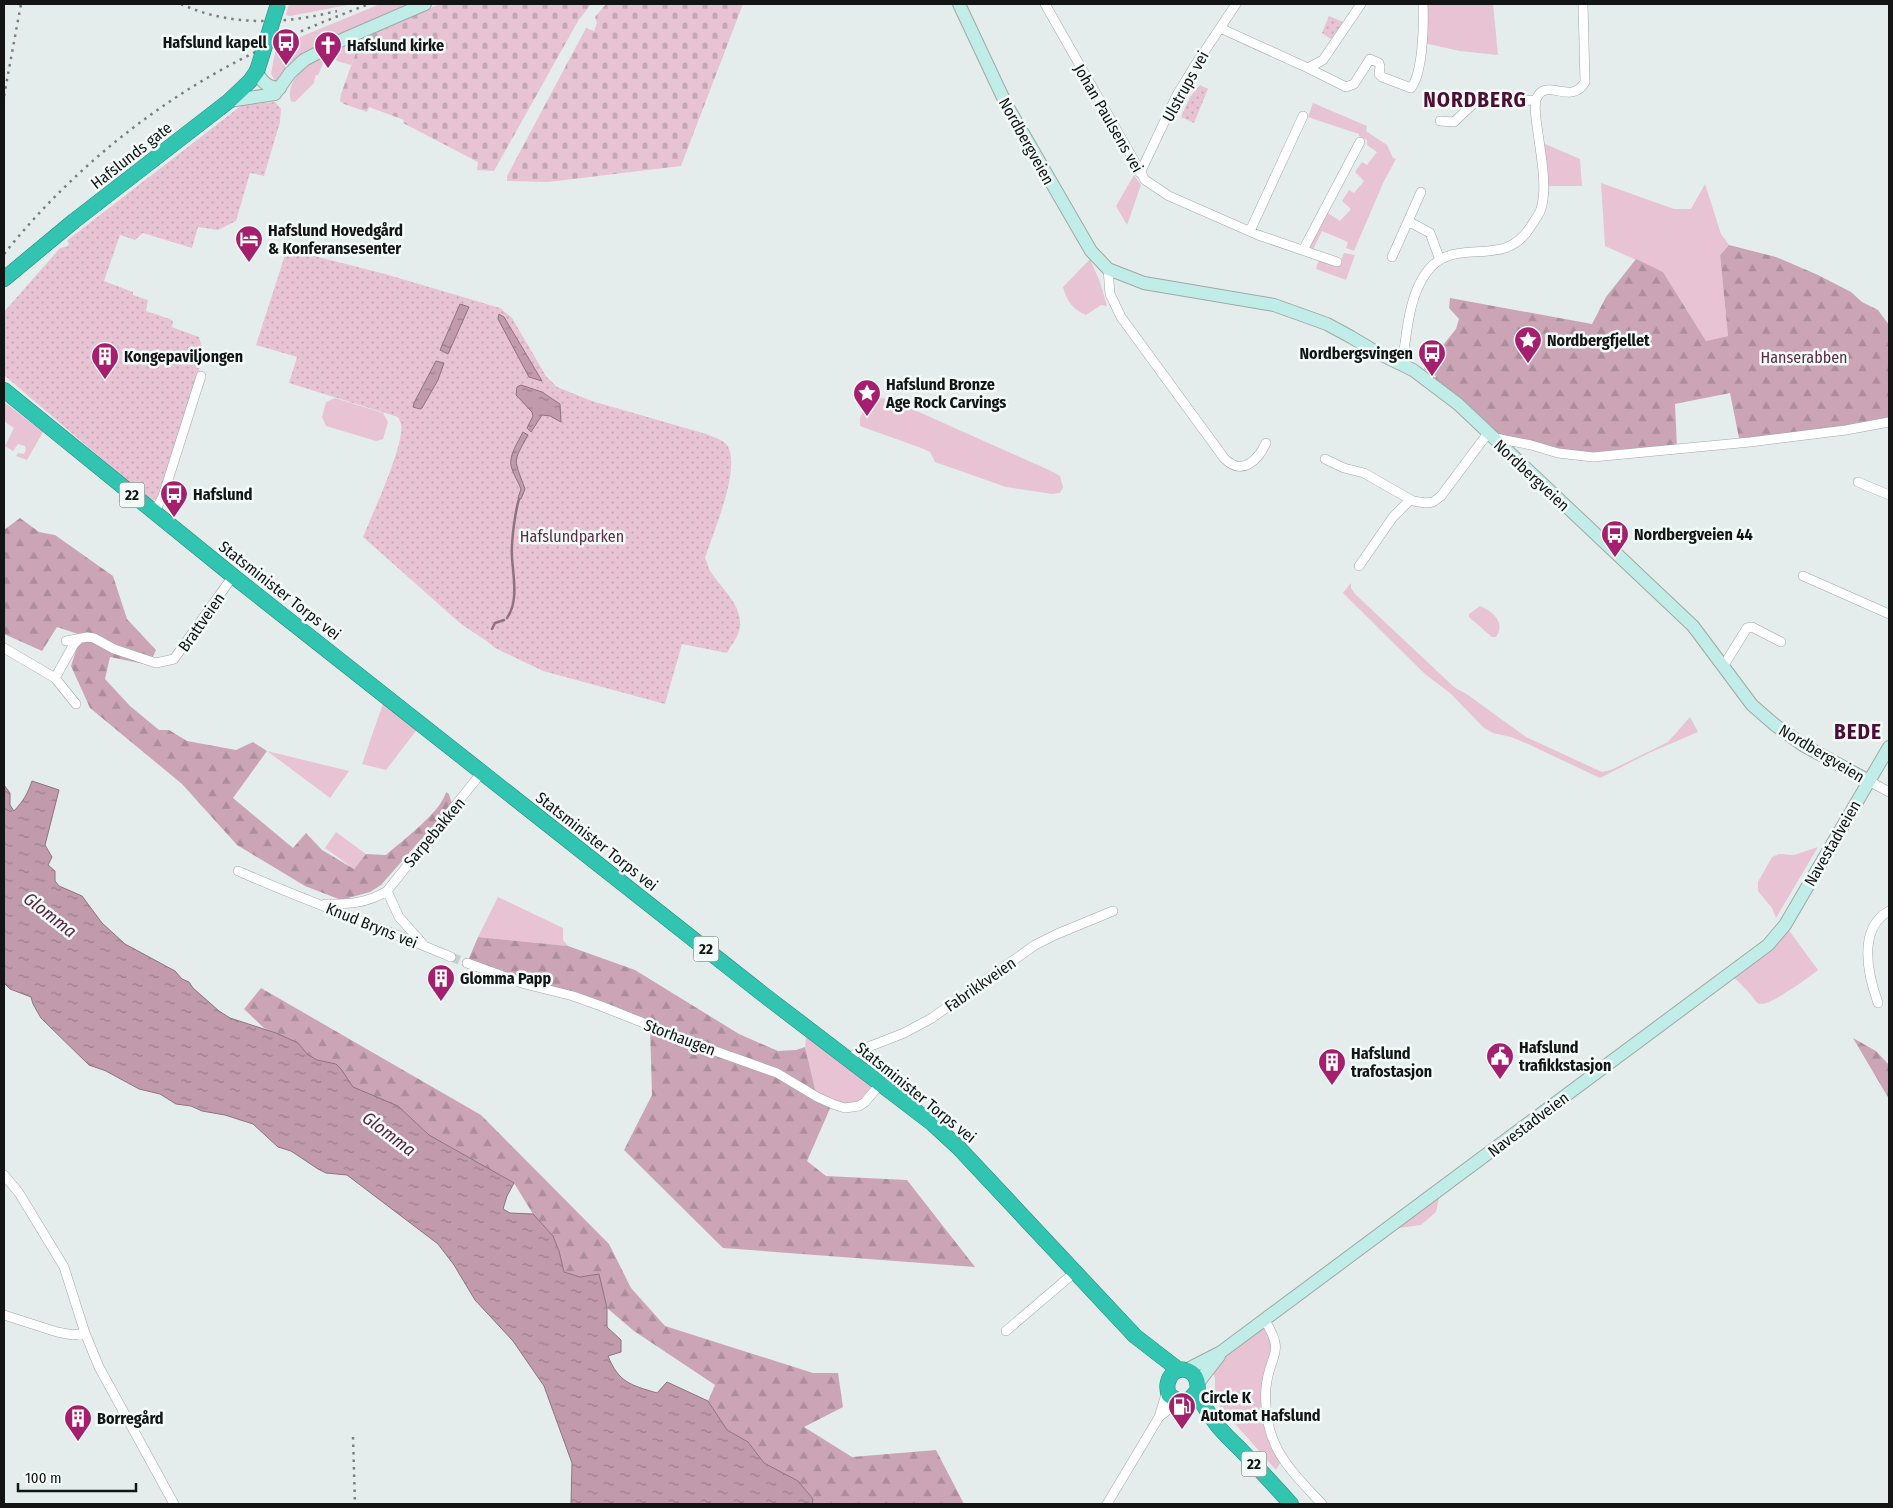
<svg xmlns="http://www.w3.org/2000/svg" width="1893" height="1508" font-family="'Fira Sans Condensed',sans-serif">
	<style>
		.green { fill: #e7c3d3 }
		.forest { fill: url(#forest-firs) }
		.cemetery { fill: url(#cemetery-stones) }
		.park { fill: url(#park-dots) }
		.water { fill: url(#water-ripples); stroke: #8d737f }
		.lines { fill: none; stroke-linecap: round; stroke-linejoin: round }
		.stream { stroke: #8d737f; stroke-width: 2.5 }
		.street-tunnel { stroke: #c6cdcc; stroke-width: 9; stroke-dasharray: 9 4.5; stroke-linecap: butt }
		.street-casing { stroke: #a0a8a6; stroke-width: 10 }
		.secondary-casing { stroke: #a0a8a6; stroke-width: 14 }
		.highway-casing { stroke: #26877a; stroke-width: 16 }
		.street { stroke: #fff; stroke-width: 9 }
		.secondary { stroke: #c1ede8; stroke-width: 12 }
		.highway { stroke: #30c4b1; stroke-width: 15 }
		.rail { stroke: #7a7e7e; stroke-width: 2.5; stroke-dasharray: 2.5 5; stroke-linecap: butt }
		.highway-bridge-casing { stroke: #26877a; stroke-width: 16; stroke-linecap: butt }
		.highway-bridge { stroke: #30c4b1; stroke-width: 15 }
		.labels { text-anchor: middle; stroke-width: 5; stroke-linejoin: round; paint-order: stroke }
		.shield { fill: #f3fbf9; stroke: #565a59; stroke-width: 1 }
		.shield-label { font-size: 15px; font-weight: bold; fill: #131515 }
		.poi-label { font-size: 16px; font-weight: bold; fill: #131515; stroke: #f3fbf9; text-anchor: start }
		.street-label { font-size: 16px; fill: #131515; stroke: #f3fbf9 }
		.park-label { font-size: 16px; fill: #5d2b45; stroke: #f3fbf9 }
		.water-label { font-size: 18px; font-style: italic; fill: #5a2842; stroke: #f3fbf9 }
		.district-label { font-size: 21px; font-weight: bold; letter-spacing: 1px; fill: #4c0e32; stroke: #f3fbf9 }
	</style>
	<defs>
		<pattern id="forest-firs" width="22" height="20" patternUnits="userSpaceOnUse" patternTransform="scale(1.25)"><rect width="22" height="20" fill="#cba5b6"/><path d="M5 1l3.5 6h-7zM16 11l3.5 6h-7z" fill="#ad8d9c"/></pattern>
		<pattern id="cemetery-stones" width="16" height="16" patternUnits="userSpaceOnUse" patternTransform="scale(1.25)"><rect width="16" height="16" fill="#e7c3d3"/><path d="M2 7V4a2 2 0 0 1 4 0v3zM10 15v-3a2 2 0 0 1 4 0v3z" fill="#c5a7b4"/></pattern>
		<pattern id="park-dots" width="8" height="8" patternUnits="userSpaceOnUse" patternTransform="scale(1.25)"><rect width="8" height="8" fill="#e7c3d3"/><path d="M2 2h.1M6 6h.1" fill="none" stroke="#c5a7b4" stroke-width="1.8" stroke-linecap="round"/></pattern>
		<pattern id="water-ripples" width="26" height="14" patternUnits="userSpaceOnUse" patternTransform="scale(1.25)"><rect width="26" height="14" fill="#c19bac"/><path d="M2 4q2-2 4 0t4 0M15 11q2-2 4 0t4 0" fill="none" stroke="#9c7d8b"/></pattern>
	</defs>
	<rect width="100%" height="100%" fill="#e5edec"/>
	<path class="green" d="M289 4H353L290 16 286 15Z
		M380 4H425L322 49 280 88 271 74 276 47Z
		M1427 4H1493L1498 55 1460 51 1424 43Z
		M362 35 351 65 337 61 335 57 331 55 328 57 326 62H324L318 75H316L314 81 315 82 295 102 291 101C286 85 299 72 311 63Z
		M1313 103 1367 126 1366 131 1387 145 1393 158 1396 159 1384 181 1354 251 1346 248 1348 242 1322 231 1313 250 1309 249 1308 246 1326 212 1340 221 1351 209 1342 201 1349 190 1354 193 1364 181 1355 172 1362 162 1367 165 1377 152 1367 145V140L1359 136V134L1308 117Z
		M1543 143 1580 159 1582 186H1547Z
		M1134 175 1141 185 1127 225 1116 206Z
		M1601 183 1674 209H1691L1705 184 1721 234 1729 245 1720 255 1728 336 1706 341 1663 272 1605 246Z
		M1344 253 1355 255 1346 280 1316 269 1319 259 1339 266Z
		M1090 259 1100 282 1107 306 1101 305 1086 315C1072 309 1067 301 1063 287Z
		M870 394 901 404 1051 471 1060 476 1063 487 1060 493 1052 494 1006 487 935 462 930 452 924 449 860 426V418Z
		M335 398 383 413 388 422 383 439 376 441 326 426 322 417 326 402Z
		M4 402 43 432 27 460 16 456 18 453 24 454 26 450 25 446 18 444 13 451 5 446 14 428 4 421Z
		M1351 583V588L1355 594 1454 687 1468 695 1526 737 1602 772 1611 770 1668 742 1690 717 1698 732 1649 753 1600 778 1528 744 1511 737 1493 733 1484 728 1450 693 1425 674 1343 593Z
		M1480 606C1493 612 1506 622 1496 637H1492L1469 617V614Z
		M386 695 422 723 386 770 362 764Z
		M267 751 349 771 330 798Z
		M336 832 366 854 354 869 325 848Z
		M1818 847 1776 918 1772 908 1758 891V882L1772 857 1779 854 1794 855Z
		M498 897 563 928V940L568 946 478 937Z
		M1785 925 1818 970C1809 977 1770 1006 1760 1004 1757 1004 1754 999 1752 996 1745 988 1738 981 1730 974Z
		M807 1027 881 1083 853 1108 817 1097 805 1047Z
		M1441 1189 1436 1212 1421 1225 1399 1228 1390 1226Z
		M1264 1319 1276 1341 1266 1410 1282 1460 1276 1470 1221 1408 1215 1395V1379L1213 1372 1219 1362Z"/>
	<path class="forest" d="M1729 245 1776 257 1818 275 1851 292 1862 302 1878 310 1889 325V422L1740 443 1730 393 1675 404 1677 448 1593 457 1492 437 1432 384 1436 376 1424 369 1456 329 1459 319 1449 308 1450 298 1592 324 1606 297 1636 259 1663 272 1706 341 1728 336 1720 255Z
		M20 518 39 532 55 535 113 576 127 619 156 650 149 665 110 657 105 679 130 706 159 730H169L187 741 236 750 253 742 267 751 233 798 293 848 306 833 322 850 354 869 366 854 386 855C403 840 441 812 446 792L449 794 452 804 381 885 370 892 341 900 305 886 237 845 182 784 90 708 71 666 81 635 57 627 42 651 4 634V530Z
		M478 937 568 946 635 970 739 1034 778 1051 796 1050 805 1047 817 1097 832 1104 807 1161 826 1176 907 1180 975 1267 723 1248 624 1150 652 1095 650 1027 467 963Z
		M261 988 481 1115 609 1244 631 1288 665 1326 813 1373H838L843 1407 804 1427 852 1457 936 1450 964 1504H812L813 1499 798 1481 764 1463 748 1442 727 1430 708 1401 715 1385 634 1331 607 1308 599 1274 580 1277 564 1272 559 1251 553 1236 533 1214 514 1183 429 1135 398 1106 352 1087 341 1069 336 1064 317 1060 308 1055 298 1043 264 1028 244 1009Z
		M1853 1038 1876 1051 1889 1065V1099Z"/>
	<path class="cemetery" d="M440 4H591L578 21 494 171 477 170 478 162 403 123 404 120 369 107 367 112 344 104 340 101 341 94 362 35Z
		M606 4H743L681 166 548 182 507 181V176L586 28 594 31 597 23 595 17Z"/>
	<path class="park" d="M1329 16 1343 22 1331 39 1322 33Z
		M1200 85 1208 89 1194 123 1181 117 1190 97Z
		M275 102 281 109 280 122 264 176 250 173 236 221 218 230 198 227 192 248 143 233 135 240 120 235 104 281 133 292V295L148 300 146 311 170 319 173 321 172 327 199 337 204 354 160 495 157 499 151 501 4 375V312L60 248 68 246 69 243 67 241 69 239 242 105Z
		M287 249 385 274 500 308 512 318 546 376 557 387 592 401 706 434C713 437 722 439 727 445 742 467 713 533 705 558 707 562 708 566 709 569 720 588 743 604 740 628 738 637 732 644 727 653L682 644 665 704 543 671 495 648 488 642 461 624 363 537C372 515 405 444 401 424 400 421 399 419 398 417L289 383 297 357 256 345Z"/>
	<path class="water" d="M460 304 469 307 448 354 440 350Z
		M499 314 504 317 542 381 529 377 498 319Z
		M436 361 444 363 438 380 422 408 420 409 413 407 414 403Z
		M521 385 542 392 560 404 561 422 550 416 542 415 531 432 527 428 533 416 532 412 516 395 517 387Z
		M523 432 528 435C512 464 514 458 525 489L521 499 518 498 521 489C518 481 513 474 511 466 509 455 518 442 523 432Z
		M32 781 59 790 45 845 52 857 48 865 55 871V881L59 886 82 896 102 923 125 944 175 971 182 979 189 982 193 988 219 1011 230 1018 276 1033 298 1043 308 1055 317 1060 336 1064 341 1069 353 1087 398 1106 429 1135 514 1183 507 1196 503 1209 510 1213 533 1214 553 1236 559 1251 564 1272 580 1277 599 1274 607 1308V1327L621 1340V1352L608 1356C619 1383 631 1385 657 1393L667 1382 708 1401 727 1430 748 1442 764 1463 798 1481 813 1499 812 1504H571L572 1463 544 1386 513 1341 475 1300 454 1265 438 1244 347 1175 326 1173 318 1169 291 1151 278 1147 253 1124 225 1115 202 1111 191 1106 176 1104 160 1094 139 1089 106 1071 89 1065 41 1018 33 1004 31 997 10 989 4 983V785L10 793V805L14 811C24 800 27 795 32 781Z"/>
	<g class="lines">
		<path class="stream" d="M507 618C519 601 513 576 512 557 511 543 515 512 519 499
			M492 629 495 623 504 620"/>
		<path class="street-tunnel" d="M451 957 467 963"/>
		<g class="street-casing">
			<path id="street" d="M1045 4 1145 180 1169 196 1258 235 1337 262
				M1220 28 1308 68 1323 60 1361 4
				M1308 68 1346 87 1354 84 1370 59 1379 63 1380 67 1379 74 1382 77 1411 88C1423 73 1424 24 1423 4
				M1440 121 1454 122 1473 104 1481 102 1536 100
				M1140 173 1178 93 1194 67 1236 4
				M1408 221 1430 233 1440 260
				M1250 231 1303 116
				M1303 250 1360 142
				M1392 257 1421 192
				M1108 269 1110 294 1121 317 1224 458C1242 477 1258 460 1266 443
				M1402 364C1407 334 1408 298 1426 273 1454 233 1504 272 1531 226 1534 221 1539 215 1541 209 1548 187 1540 150 1537 126 1536 118 1534 109 1536 100 1545 75 1571 107 1585 82L1583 4
				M1495 438 1531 445 1558 453 1593 457 1750 442 1846 430 1889 422
				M1325 459 1344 468 1364 473 1413 501 1426 503 1433 502 1441 496 1488 433
				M1858 482 1889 495
				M154 513 163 496 201 376
				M1359 566 1393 517 1410 500
				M1803 576 1889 614
				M66 641 87 637 94 638 114 649 156 663 174 659 233 576
				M4 648 55 678 76 704
				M1724 665 1747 628 1752 627 1781 642
				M55 678 74 644 79 639
				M1869 781 1889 792
				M238 871C308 902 380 927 451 957
				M387 891 399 917 423 944
				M325 904C348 904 366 904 387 891L482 772
				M467 963 525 984 573 996 601 1006 704 1047 777 1073 817 1097 835 1105 845 1108 859 1106 865 1102 881 1083
				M1878 1003C1868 975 1857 929 1889 911
				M850 1060 858 1051 904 1033 932 1018 1035 945 1057 934 1113 911
				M4 1175 19 1193 64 1267 85 1333 99 1367 174 1504
				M4 1315 57 1332 73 1335 85 1333
				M1264 1319C1287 1355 1269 1353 1266 1388 1262 1443 1287 1467 1322 1504
				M1006 1331 1075 1272
				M1159 1417 1179 1401
				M1107 1504 1159 1417 1167 1391"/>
		</g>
		<g class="secondary-casing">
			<path id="secondary" d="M959 4 1006 104 1091 251 1108 269 1144 283 1274 305 1327 324 1351 337 1376 352 1413 370 1458 404 1693 626 1752 705 1775 725 1803 745 1869 781
				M257 71C261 82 268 88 280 88
				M229 101 275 94 290 73 304 60 344 39 425 4
				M1186 1370 1221 1352 1768 945 1785 925 1889 747
				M1198 1383 1219 1356"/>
		</g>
		<g class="highway-casing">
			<path id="highway" d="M4 279 74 221 229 101 250 81 257 71
				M4 390 233 576 764 995 933 1124 958 1147 1135 1336 1179 1370
				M1197 1391 1189 1400 1179 1401 1169 1395C1162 1378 1179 1361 1193 1374 1200 1381 1196 1388 1199 1396 1203 1405 1211 1417 1217 1425 1224 1434 1233 1442 1241 1450 1258 1468 1275 1486 1291 1504"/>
		</g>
		<use href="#street" class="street"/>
		<use href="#secondary" class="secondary"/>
		<use href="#highway" class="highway"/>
		<path class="rail" d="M181 4C231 27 285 24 337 11
			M4 96 21 4
			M4 254C60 184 129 124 207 78 258 48 314 25 369 4
			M353 1437 355 1504"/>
		<g class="highway-bridge-casing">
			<path id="highway-bridge" d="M257 71 278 4"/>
		</g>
		<use href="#highway-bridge" class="highway-bridge"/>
	</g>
	<defs>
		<g id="bus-pin" transform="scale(1.4375)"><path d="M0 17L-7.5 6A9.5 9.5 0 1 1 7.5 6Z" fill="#a4206f" stroke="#f3fbf9"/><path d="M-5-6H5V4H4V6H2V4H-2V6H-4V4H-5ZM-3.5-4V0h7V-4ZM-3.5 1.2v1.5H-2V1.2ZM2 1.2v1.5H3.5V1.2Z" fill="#fff"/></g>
		<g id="church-pin" transform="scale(1.4375)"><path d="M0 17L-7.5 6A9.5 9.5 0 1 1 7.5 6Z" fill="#a4206f" stroke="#f3fbf9"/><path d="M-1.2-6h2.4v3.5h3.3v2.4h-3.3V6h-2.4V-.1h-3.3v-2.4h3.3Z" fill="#fff"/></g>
		<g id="hotel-pin" transform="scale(1.4375)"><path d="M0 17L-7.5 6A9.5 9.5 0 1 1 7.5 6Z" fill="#a4206f" stroke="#f3fbf9"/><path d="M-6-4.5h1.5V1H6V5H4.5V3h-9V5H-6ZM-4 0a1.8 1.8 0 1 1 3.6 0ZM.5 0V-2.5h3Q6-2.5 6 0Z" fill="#fff"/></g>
		<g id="sight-pin" transform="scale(1.4375)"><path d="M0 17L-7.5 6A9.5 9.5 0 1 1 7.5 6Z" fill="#a4206f" stroke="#f3fbf9"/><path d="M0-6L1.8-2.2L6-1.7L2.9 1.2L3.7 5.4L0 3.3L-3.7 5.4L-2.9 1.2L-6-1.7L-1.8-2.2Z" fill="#fff"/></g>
		<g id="building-pin" transform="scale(1.4375)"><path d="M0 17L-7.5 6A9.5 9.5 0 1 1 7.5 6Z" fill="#a4206f" stroke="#f3fbf9"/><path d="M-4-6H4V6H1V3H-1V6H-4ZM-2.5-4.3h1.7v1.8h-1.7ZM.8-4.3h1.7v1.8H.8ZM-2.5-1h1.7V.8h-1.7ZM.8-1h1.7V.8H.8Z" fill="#fff"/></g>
		<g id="civic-pin" transform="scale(1.4375)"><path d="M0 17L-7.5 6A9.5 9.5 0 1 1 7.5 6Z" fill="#a4206f" stroke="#f3fbf9"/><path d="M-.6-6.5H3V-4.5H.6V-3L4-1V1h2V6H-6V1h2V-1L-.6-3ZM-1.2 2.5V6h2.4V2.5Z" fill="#fff"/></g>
		<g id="fuel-pin" transform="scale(1.4375)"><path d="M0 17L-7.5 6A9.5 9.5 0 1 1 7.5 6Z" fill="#a4206f" stroke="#f3fbf9"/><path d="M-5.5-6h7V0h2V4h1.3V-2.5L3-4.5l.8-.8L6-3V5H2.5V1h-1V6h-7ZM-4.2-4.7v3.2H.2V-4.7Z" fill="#fff"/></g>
	</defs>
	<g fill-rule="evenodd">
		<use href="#bus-pin" x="286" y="42"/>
		<use href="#church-pin" x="328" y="45"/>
		<use href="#hotel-pin" x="249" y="239"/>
		<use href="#sight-pin" x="1528" y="340"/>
		<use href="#bus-pin" x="1432" y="353"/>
		<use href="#building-pin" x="105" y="356"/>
		<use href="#sight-pin" x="867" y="393"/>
		<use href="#bus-pin" x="174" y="494"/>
		<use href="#bus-pin" x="1615" y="534"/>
		<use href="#building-pin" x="441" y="978"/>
		<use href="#civic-pin" x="1500" y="1056"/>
		<use href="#building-pin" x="1332" y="1062"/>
		<use href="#fuel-pin" x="1182" y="1406"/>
		<use href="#building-pin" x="78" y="1418"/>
	</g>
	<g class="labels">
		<g class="shield">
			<rect x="119.5" y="482.5" width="25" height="25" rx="4"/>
			<rect x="693.5" y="936.5" width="25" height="25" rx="4"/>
			<rect x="1241.5" y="1451.5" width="25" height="25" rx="4"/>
		</g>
		<g class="shield-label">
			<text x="132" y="500">22</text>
			<text x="706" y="954">22</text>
			<text x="1254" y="1469">22</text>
		</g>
		<g class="poi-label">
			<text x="267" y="48" text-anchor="end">Hafslund kapell</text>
			<text x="347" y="51">Hafslund kirke</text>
			<text x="268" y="236">Hafslund Hovedgård<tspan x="268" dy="18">&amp; Konferansesenter</tspan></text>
			<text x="1547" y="346">Nordbergfjellet</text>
			<text x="1413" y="359" text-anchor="end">Nordbergsvingen</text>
			<text x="124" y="362">Kongepaviljongen</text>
			<text x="886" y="390">Hafslund Bronze<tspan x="886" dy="18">Age Rock Carvings</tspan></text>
			<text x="193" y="500">Hafslund</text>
			<text x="1634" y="540">Nordbergveien 44</text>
			<text x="460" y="984">Glomma Papp</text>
			<text x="1519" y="1053">Hafslund<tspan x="1519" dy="18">trafikkstasjon</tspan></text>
			<text x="1351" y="1059">Hafslund<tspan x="1351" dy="18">trafostasjon</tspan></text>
			<text x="1201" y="1403">Circle K<tspan x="1201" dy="18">Automat Hafslund</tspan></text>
			<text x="97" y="1424">Borregård</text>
		</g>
		<g class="street-label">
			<text transform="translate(1185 86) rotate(-61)" y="6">Ulstrups vei</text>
			<text transform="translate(1109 118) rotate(60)" y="6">Johan Paulsens vei</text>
			<text transform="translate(1027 141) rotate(61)" y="6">Nordbergveien</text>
			<text transform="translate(131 155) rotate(-38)" y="6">Hafslunds gate</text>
			<text transform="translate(1532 475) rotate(43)" y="6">Nordbergveien</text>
			<text transform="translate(280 590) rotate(38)" y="6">Statsminister Torps vei</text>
			<text transform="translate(201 622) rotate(-55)" y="6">Brattveien</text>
			<text transform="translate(1822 753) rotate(31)" y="6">Nordbergveien</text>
			<text transform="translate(434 832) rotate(-50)" y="6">Sarpebakken</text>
			<text transform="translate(597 841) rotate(38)" y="6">Statsminister Torps vei</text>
			<text transform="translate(1832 843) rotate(-60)" y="6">Navestadveien</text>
			<text transform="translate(372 925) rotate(22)" y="6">Knud Bryns vei</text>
			<text transform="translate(980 984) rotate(-35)" y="6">Fabrikkveien</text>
			<text transform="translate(680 1037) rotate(21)" y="6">Storhaugen</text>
			<text transform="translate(916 1092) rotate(39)" y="6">Statsminister Torps vei</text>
			<text transform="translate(1528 1124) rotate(-37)" y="6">Navestadveien</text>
		</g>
		<g class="park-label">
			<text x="1804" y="363">Hanserabben</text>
			<text x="572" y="542">Hafslundparken</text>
		</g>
		<g class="water-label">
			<text transform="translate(50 915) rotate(38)" y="6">Glomma</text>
			<text transform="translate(389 1134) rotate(37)" y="6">Glomma</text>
		</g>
		<g class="district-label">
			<text x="1475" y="107">NORDBERG</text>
			<text x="1858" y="739">BEDE</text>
		</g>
	</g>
	<rect width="1893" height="1508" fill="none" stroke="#131515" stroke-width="10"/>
	<path d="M18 1483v8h118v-8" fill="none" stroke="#131515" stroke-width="2.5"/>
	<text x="25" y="1483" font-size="15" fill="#131515" stroke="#f3fbf9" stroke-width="4" paint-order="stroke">100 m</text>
</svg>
